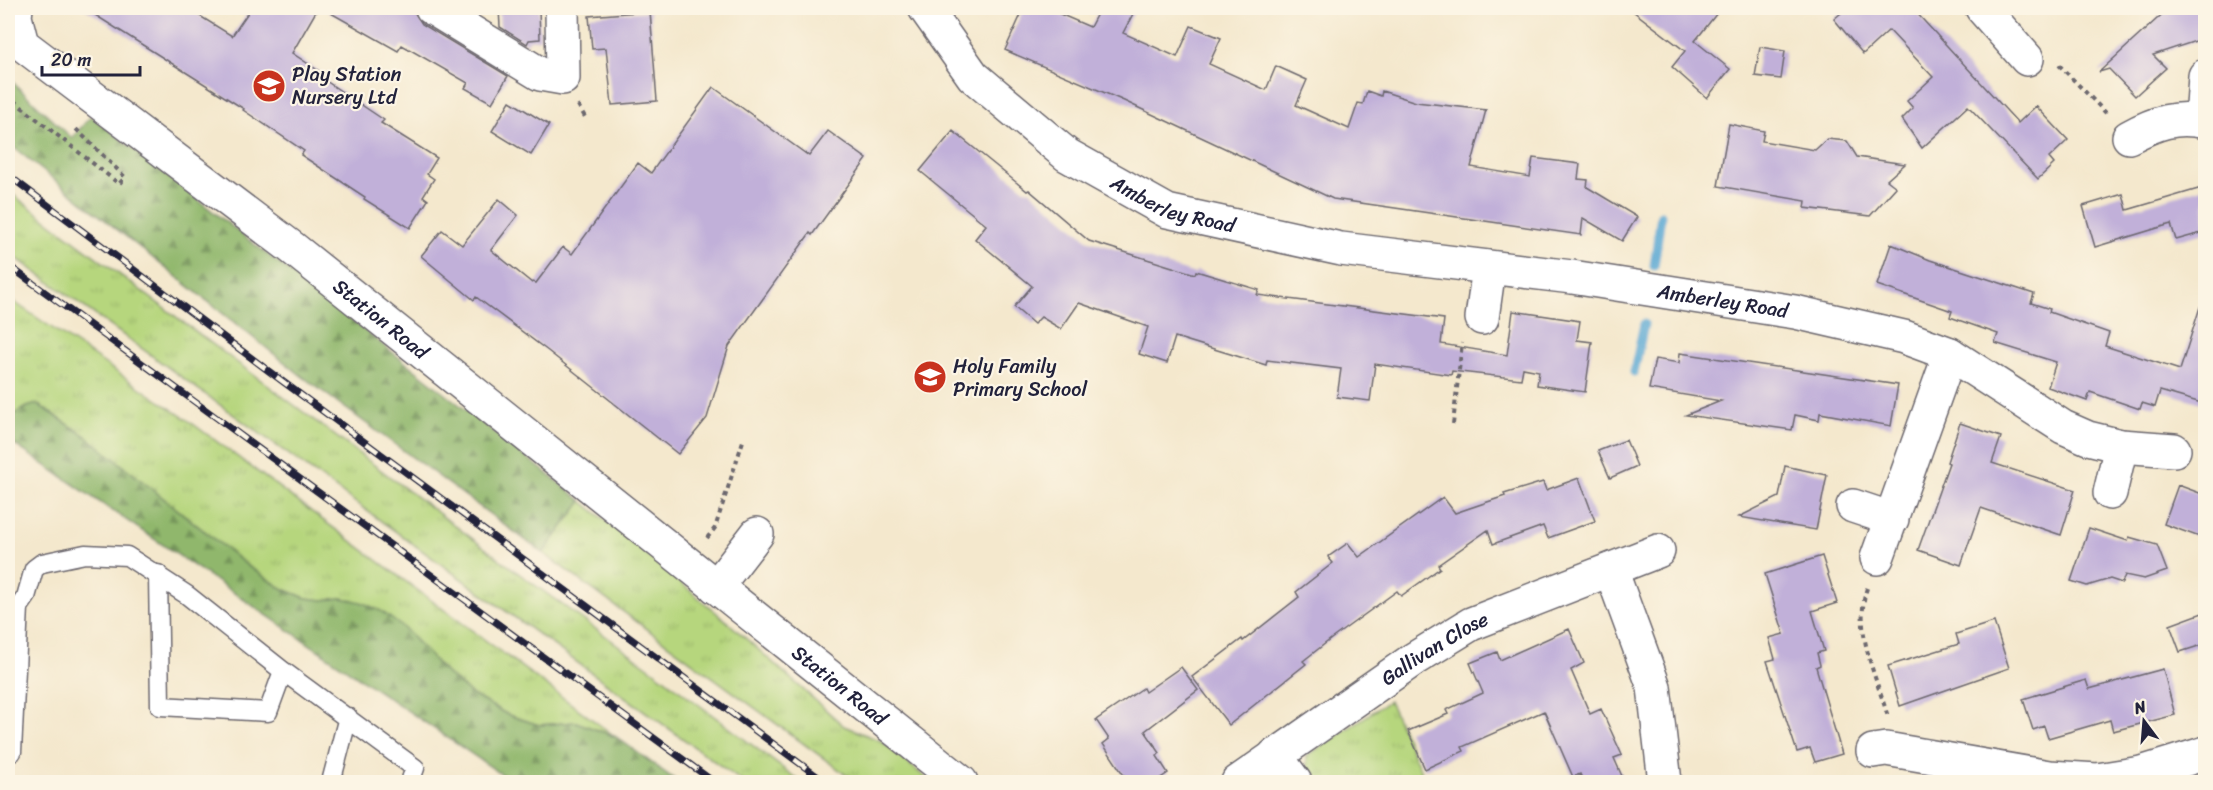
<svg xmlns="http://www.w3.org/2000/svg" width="2213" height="790" font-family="Sriracha,sans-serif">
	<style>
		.grass { fill: url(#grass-tufts); stroke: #6c7c5c; stroke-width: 1.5 }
		.forest { fill: url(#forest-firs); stroke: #596c54; stroke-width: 1.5 }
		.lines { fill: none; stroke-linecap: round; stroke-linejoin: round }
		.stream { stroke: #59a7d3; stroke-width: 9 }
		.building { fill: #c1b0d9 }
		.lane-casing { stroke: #6c676e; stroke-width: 21 }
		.street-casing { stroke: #6c676e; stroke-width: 36 }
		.path { stroke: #6c676e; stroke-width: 4; stroke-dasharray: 4.5 4.5; stroke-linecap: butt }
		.lane { stroke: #fff; stroke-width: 18 }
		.street { stroke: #fff; stroke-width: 33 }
		.rail-casing { stroke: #22223b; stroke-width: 7 }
		.rail { stroke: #fcf5e5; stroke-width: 4.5; stroke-dasharray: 14; stroke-linecap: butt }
		.labels { text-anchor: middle; stroke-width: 4.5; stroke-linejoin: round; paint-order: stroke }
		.poi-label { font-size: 20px; fill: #22223b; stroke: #fcf5e5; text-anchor: start }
		.street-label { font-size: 20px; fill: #22223b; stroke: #fcf5e5 }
	</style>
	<defs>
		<pattern id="grass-tufts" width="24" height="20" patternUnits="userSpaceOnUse" patternTransform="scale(1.5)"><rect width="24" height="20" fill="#b6d67d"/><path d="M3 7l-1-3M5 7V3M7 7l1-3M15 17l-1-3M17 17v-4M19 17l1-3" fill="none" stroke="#9cb76d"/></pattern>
		<pattern id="forest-firs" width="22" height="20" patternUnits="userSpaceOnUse" patternTransform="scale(1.5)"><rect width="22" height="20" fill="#90b76c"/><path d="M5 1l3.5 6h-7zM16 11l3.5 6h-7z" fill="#75945a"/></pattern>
	</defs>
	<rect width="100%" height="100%" fill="#fcf5e5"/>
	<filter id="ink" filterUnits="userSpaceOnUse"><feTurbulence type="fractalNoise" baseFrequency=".0167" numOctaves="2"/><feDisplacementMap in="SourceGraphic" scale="12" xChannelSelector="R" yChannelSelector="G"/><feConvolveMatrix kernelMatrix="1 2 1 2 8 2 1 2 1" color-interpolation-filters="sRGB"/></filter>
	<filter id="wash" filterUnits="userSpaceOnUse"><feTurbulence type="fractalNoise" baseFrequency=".008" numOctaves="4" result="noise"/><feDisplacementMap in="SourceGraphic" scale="24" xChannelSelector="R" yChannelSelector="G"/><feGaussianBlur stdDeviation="1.35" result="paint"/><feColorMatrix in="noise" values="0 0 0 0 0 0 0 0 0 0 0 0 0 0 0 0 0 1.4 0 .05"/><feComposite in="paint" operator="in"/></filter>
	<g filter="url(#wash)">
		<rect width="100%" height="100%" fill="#f4e8cd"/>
		<path class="grass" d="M8 191 521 575 661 676 801 782H743L8 252Z
			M8 298 189 421 616 737 576 722 539 725 508 715 474 696 446 673 405 629 342 598 323 600 306 598 283 589 249 567 86 436 37 404 8 424Z
			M582 501 723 618 844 726 881 741 931 782H856L543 553Z
			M1389 701 1426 782H1314L1307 766V756Z"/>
		<path class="forest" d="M8 78 72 138 91 116 582 501 543 553 303 377 8 143Z
			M37 404 86 436 249 567 283 589 306 598 323 600 342 598 361 602 381 611 405 629 446 673 474 696 508 715 539 725 576 722 616 737 678 782H513L8 440C8 435 6 428 8 424 11 413 27 406 37 404Z"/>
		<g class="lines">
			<path class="stream" d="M1654 266 1661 215
				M1634 372 1644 324"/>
		</g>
		<g id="blocks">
			<path class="building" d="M84 8H187L232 36 251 8H318L292 53 325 75 323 79 384 120 381 123 437 158 427 174 434 179 423 196 428 200 410 228 364 199 365 197 301 155 304 151 243 110 244 109Z
				M322 8H405L415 13 422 24 508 76 492 103 465 88 468 83 402 45 398 51Z
				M499 8H539L540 39 529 40 527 44 500 27Z
				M1024 8H1046L1090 27 1100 8H1136L1123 33 1177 57 1191 26 1221 38 1209 64 1266 90 1276 66 1307 80 1296 105 1349 129 1358 103 1363 104 1367 91 1381 96 1382 91 1416 102 1486 110 1471 167 1530 177 1533 158 1580 164 1578 179 1588 180 1587 187 1637 217 1622 241 1583 218 1581 235 1333 199 1124 101 1005 50Z
				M1629 8H1721L1695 41 1730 69 1707 98 1672 67 1685 51Z
				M1847 8H1915L1913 9 2018 123 2036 106 2068 140 2049 158 2054 164 2038 179 1968 106 1922 148 1902 119 1913 108 1907 101 1933 77 1889 30 1863 54 1834 19Z
				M2169 8H2205V38L2153 55 2166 68 2135 96 2109 69 2099 72Z
				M650 11 657 101 612 105 606 48 592 49 589 16Z
				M1760 47 1785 51 1781 79 1755 76Z
				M713 87 809 156 828 131 867 159 812 235 810 233 729 346 707 418 678 454 548 351 476 297 474 300 421 256 442 230 462 245 499 199 518 215 491 250 532 283 533 282 536 283 563 247 572 254 638 163 651 173Z
				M510 101 549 125 531 155 492 131Z
				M1729 124 1764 131 1762 141 1815 150 1827 139 1847 141 1857 157 1905 164 1887 180 1896 187 1870 216 1805 208 1806 201 1718 186Z
				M953 131 1027 191 1029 190 1089 241 1195 274 1196 271 1259 290 1257 295 1444 319 1441 344 1507 355 1513 311 1580 321 1577 340 1592 342 1585 392 1537 385 1539 371 1523 368 1521 379 1452 371 1451 375 1375 364 1370 401 1337 397 1341 369 1267 360 1266 365 1175 337 1167 363 1139 354 1148 327 1079 303 1061 329 1041 317 1034 324 1014 307 1032 286 975 239 986 225 920 171Z
				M2205 187V232L2176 240 2171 224 2095 247 2083 206 2123 194 2127 210Z
				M1891 244 1930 260 2034 294 2031 303 2050 309 2049 312 2109 333 2105 346 2180 370 2200 307 2205 308V404L2160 391 2155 407 2142 403 2140 409 2090 392 2087 401 2048 387 2056 362 1995 343 1998 334 1950 317 1952 311 1877 285Z
				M1680 353 1898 385 1891 426 1820 413 1819 420 1795 415 1792 430 1686 415 1721 401 1649 389 1655 359 1679 363Z
				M1960 423 2001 437 1992 463 2075 490 2061 535 1981 508 1961 565 1918 550 1949 463 1947 462Z
				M1626 440 1637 466 1610 478 1598 451Z
				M1785 466 1827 475 1816 530 1739 517 1779 497Z
				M1579 478 1595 521 1548 538 1543 526 1493 544 1488 530 1438 565 1440 568 1401 596 1397 591 1331 639 1303 661 1306 664 1229 725 1192 677 1242 639 1243 641 1299 597 1296 592 1333 563 1328 557 1348 543 1359 557 1443 497 1455 513 1505 496 1504 494 1543 482 1546 490Z
				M2178 485 2205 495V539L2164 524Z
				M2089 528 2128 541 2129 537 2157 545 2167 571 2144 579 2125 575 2122 583 2110 579 2087 586 2071 581Z
				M1822 556 1837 603 1812 611 1824 651 1817 653 1820 665 1816 667 1842 754 1815 762 1810 748 1797 752 1767 661 1775 659 1769 638 1784 634 1765 574Z
				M2205 612V644L2180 652 2170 625Z
				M1994 622 2009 668 1900 706 1888 666 1959 644 1956 634Z
				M1569 629 1584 663 1571 670 1590 714 1601 709 1622 755 1614 758 1625 783H1584L1580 774 1573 777 1544 711 1462 747 1464 751 1425 769 1408 731 1448 714 1446 710 1483 693 1470 663 1497 652 1500 660Z
				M1181 667 1198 690 1145 731 1160 753 1157 756 1168 773 1153 783H1129L1103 744 1109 739 1096 720 1143 688 1145 692Z
				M2163 669 2175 715 2113 731 2110 720 2048 738 2044 726 2033 730 2023 699 2086 680 2089 689Z"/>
		</g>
	</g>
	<g filter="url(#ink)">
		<use href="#blocks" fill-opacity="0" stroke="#6c676e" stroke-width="1.5"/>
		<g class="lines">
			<g class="lane-casing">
				<path id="lane" d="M158 574 160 706 268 712 283 671
					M8 609 19 607 26 597 34 569 42 563 85 554 127 556 187 595 283 671 415 768 410 782
					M12 752 19 607
					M331 782 348 717"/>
			</g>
			<g class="street-casing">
				<g id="street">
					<path id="s1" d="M16 8 15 17 22 44 291 247 961 782"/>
					<path d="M432 8 540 74 563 78 562 8"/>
					<path id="s2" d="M925 8 973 76 1067 155 1167 211 1341 249 1572 277 1795 312 1904 337 1950 354 2063 427 2088 438 2121 446 2174 450"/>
					<path d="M1982 8 2027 59"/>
					<path d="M2202 121 2205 76"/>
					<path d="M2129 137C2155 123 2176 115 2206 122"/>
					<path d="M1482 318 1489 268"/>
					<path d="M2110 493 2121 446"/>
					<path d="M1853 506 1892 519"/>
					<path d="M1877 558 1950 354"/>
					<path d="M1611 570 1654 687 1665 782"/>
					<path d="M716 587 757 534"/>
					<path d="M1873 751 1886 749 2049 777 2097 780 2141 773 2206 753"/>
					<path d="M1275 755 1295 782"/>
					<path id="s3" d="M1238 782 1414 659 1471 624 1658 551"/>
				</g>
			</g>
			<path class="path" d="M2059 65 2106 113
				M14 101 119 184 125 177 75 128
				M578 105 585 117
				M1453 424 1462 343
				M707 538 715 528 743 441
				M1867 588C1853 630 1876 676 1888 717"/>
			<use href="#lane" class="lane"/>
			<use href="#street" class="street"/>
			<g class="rail-casing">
				<path id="rail" d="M8 175 274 375 825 782
					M8 265 714 782"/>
			</g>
			<use href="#rail" class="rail"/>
		</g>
	</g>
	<defs>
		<g id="school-disc" transform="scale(1.725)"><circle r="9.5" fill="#c8321e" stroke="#fcf5e5"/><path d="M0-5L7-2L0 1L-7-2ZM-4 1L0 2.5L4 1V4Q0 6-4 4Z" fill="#fff"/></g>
	</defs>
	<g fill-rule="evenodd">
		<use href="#school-disc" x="269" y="86"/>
		<use href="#school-disc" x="930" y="377"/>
	</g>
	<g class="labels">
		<g class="poi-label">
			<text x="292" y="81">Play Station<tspan x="292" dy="23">Nursery Ltd</tspan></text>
			<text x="953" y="373">Holy Family<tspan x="953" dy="23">Primary School</tspan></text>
		</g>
		<g class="street-label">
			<text dy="7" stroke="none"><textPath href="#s2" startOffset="324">Amberley Road</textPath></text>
			<text dy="7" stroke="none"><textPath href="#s2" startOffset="884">Amberley Road</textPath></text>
			<text dy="7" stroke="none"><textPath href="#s1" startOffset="489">Station Road</textPath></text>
			<text dy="7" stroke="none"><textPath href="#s3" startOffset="238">Gallivan Close</textPath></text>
			<text dy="7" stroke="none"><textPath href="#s1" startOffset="1076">Station Road</textPath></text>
		</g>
	</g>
	<rect width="2213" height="790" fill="none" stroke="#fcf5e5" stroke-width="30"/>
	<g transform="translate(2144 721) rotate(344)" stroke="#fcf5e5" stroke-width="4.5" paint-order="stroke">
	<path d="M0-4.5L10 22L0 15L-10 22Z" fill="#22223b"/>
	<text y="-9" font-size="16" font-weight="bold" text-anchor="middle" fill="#22223b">N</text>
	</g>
	<path d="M42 66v9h98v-9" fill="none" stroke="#22223b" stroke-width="3"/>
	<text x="51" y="66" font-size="18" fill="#22223b" stroke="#fcf5e5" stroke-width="4.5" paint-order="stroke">20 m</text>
</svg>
